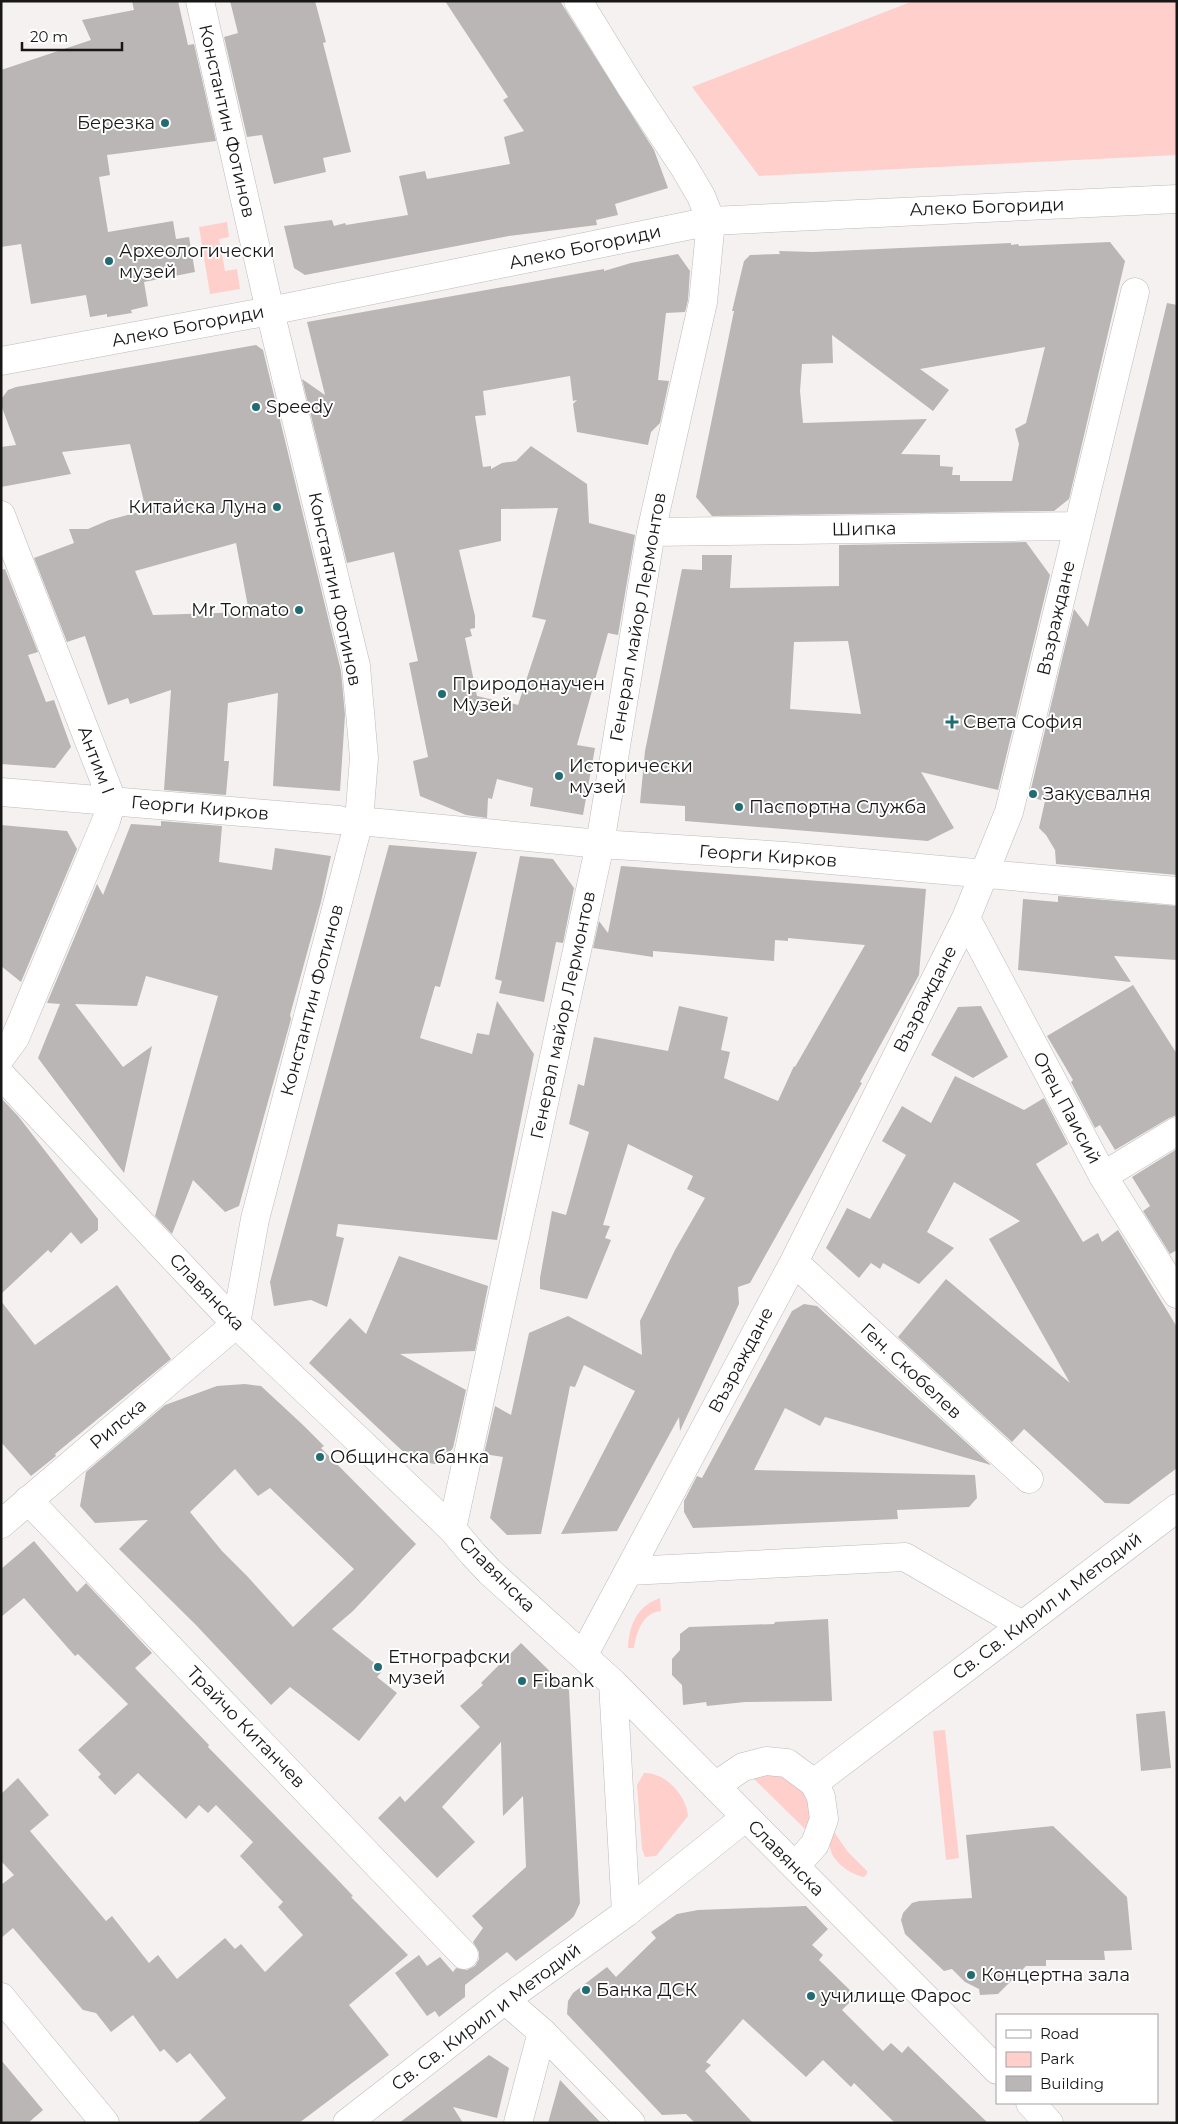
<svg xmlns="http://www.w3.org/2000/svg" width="1178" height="2124" font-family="Montserrat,sans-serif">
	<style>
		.green { fill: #fecfcb }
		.building { fill: #bab6b6; fill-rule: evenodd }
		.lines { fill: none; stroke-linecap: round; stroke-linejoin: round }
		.street-casing { stroke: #bebab9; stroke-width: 29 }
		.secondary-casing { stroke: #bebab9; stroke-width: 29 }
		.street { stroke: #fff; stroke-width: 28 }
		.secondary { stroke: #fff; stroke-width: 28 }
		.poi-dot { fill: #216c72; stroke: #fff; stroke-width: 2 }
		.labels { text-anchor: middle; stroke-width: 4; stroke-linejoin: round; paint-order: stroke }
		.street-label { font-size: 18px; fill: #181717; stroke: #fff }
		.poi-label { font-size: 18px; fill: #181717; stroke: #fff; text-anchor: start }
	</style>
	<rect width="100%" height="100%" fill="#f6f1f1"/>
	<path class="green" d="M913 1H1177V155L759 176 692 87Z
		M227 222 229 237 219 239 225 271 237 269 240 289 210 294 199 227Z
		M660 1598 661 1611C643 1612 636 1633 634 1648H628C629 1625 637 1606 660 1598Z
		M945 1730 959 1858 946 1860 933 1731Z
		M766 1770 803 1784 813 1817 806 1830 754 1779 753 1776Z
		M644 1773C665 1772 687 1796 688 1816L656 1856 645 1857 642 1849 637 1785Z
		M834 1832 848 1852 867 1871V1874L864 1877C850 1875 828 1859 830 1843 830 1839 832 1835 834 1832Z"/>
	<path class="building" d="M132 1H178L188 45 194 44 216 141 107 155 110 175 99 177 108 232 173 221 176 239 189 237 195 272 144 282 148 306 131 310 132 313 107 317V314L90 317 86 295 31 304 21 244 1 247V70L91 40 82 20 134 10Z
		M230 1H315L326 42 323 43 351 152 323 158 326 172 274 184 262 135 247 137 224 37 238 33Z
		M445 1H560L654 150 668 188 615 204 618 215 596 220 597 225 509 236 305 275 294 268 284 226 332 220 334 226 345 223 346 225 408 215 399 176 425 171 427 179 510 164 504 137 524 131 503 100 508 97Z
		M1110 242 1125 261 1069 499 1054 511 712 516 696 497 734 311H732L744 261 750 255 780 254 779 251 813 252 1011 243V245L1018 244 1019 246ZM832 335 933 411 949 390 920 369 1045 347 1026 423 1015 429 1019 444 1012 481H960V475H952L953 467 940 466V455L901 454 927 419 803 423 800 391 802 364 833 363Z
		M678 254 690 271 688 300 685 312 666 313 658 380 669 381 660 423 651 432 648 445 577 432 573 404 577 400 573 401 570 376 483 391 486 415 475 416 483 467 491 466V469L502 463 516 461 531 446 587 484 589 523 635 535 618 635 608 633 577 745 595 748 583 815 530 806 533 788 497 779 492 799 488 798 487 818 466 815 420 796 413 761 428 757 409 663 418 661 394 552 347 563 302 379 325 395 307 322 604 269V271L631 263ZM558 508 532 617 546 620 518 705 511 703 510 709 496 707 494 700 477 696 465 638 472 636 470 629 475 628V616L459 550 501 541V509Z
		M1167 303 1177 305V875L1056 864 1055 850 1046 835 1039 828 1045 801 1029 797 1074 609 1088 627Z
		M256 345 263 350 341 671 345 715 340 791 273 786 278 693 228 703 224 761H229L226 795 164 790 171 690 130 704 128 698 108 705 85 636 67 642 34 558 74 543 69 529H88L109 520 146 510 130 444 62 452 71 474 1 487V447L16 445 1 405 2 398 8 390 16 387ZM236 543 249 612 153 615 135 571Z
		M1026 542 1050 575 998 790 921 772 954 828 928 841 685 821V806L640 803 645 751 682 569 702 570V555H732L730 588 839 586V545ZM848 641 861 714 790 709 794 642Z
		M5 569 38 652 28 655 46 702 54 700 71 747 55 768 1 764V570Z
		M161 821 222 826 219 862 272 870 275 848 331 856 321 902 290 1015 291 1019 239 1206 225 1212 193 1180 172 1234 155 1216 218 996 146 976 137 1006 75 1004 123 1067 152 1046 124 1173 38 1058 60 1004 47 1003 97 884 103 895 131 824 161 826Z
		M1 825 67 831 77 849 21 982 1 966Z
		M389 845 477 852 440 987 435 986 420 1038 472 1054 477 1033 489 1035 497 1001 534 1054 497 1240 338 1224 336 1236 344 1238 327 1307 311 1300 274 1306 270 1282Z
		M520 856 553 859 574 888 563 943 556 942 544 1002 499 993 502 981 495 979Z
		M621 866 926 889 919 975 860 1082 862 1083 750 1283 738 1287 739 1304 680 1431 679 1417 617 1531 561 1534 635 1391 584 1365 575 1387 570 1386 541 1534 507 1535 490 1518 503 1457 484 1454 495 1406 511 1415 529 1333 568 1316 642 1355 640 1321 675 1250 705 1198 687 1189 693 1176 628 1144 603 1225 610 1226 605 1238 611 1240 587 1299 540 1289V1278L552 1211 566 1215 589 1132 569 1124 578 1084 584 1086 594 1037 668 1051 679 1006 728 1017 721 1050 730 1052 724 1078 778 1101 794 1066 795 1067 865 945 788 938V941L775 940 774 961 653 951V957L593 948 599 921 608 933Z
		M1058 896 1177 906V960L1114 956 1131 982 1018 970 1023 899 1058 902Z
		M1133 985 1177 1054V1115L1169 1118 1115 1150 1100 1125 1095 1128 1071 1082 1073 1080 1047 1036Z
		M981 1006 1008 1057 973 1078 931 1055 958 1007Z
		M955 1076 1024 1110 1044 1098 1068 1144 1036 1164 1083 1242 1098 1233 1102 1242 1118 1230 1177 1327V1468L1129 1504 1105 1503 1024 1429 1012 1442 898 1337 946 1279 1070 1383 989 1239 1020 1221 954 1182 927 1232 954 1248 919 1284 883 1263 880 1269 871 1263 859 1278 826 1248 847 1208 870 1219 906 1155 882 1141 902 1106 931 1123Z
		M1 1098 18 1116 98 1219V1230L81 1244 71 1232 51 1253 48 1250 1 1294Z
		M1177 1149V1250L1170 1254 1143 1211 1150 1206 1132 1177Z
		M399 1256 488 1286 475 1351 400 1354 466 1390 453 1448 444 1458 435 1464 412 1460 309 1363 350 1318 366 1334Z
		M117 1285 171 1359 55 1454 56 1456 31 1476 1 1442V1301L35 1345Z
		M804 1304 817 1306 991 1465 825 1417 820 1426 785 1408 754 1470 975 1475 977 1498 969 1507 897 1510 898 1519 693 1528 684 1512V1501L697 1476 702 1478 792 1311Z
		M245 1384 261 1386 303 1425 324 1446 321 1448 416 1544 353 1611 332 1629 383 1670 377 1677 397 1693 359 1741 290 1687 271 1705 196 1625 119 1549 148 1520 95 1523 80 1506 86 1472 165 1405 217 1386ZM235 1469 258 1496 270 1488 354 1569 293 1627 248 1577 222 1551 190 1512Z
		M34 1541 77 1592 86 1583 152 1653 135 1668 209 1745 208 1747 337 1879 353 1896 351 1897 408 1955 349 2005 389 2055 299 2123H197L226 2098 190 2053 177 2063 164 2049 160 2052 133 2015 111 2032 96 2013 83 2010 13 1928 1 1938V1885L14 1875 1 1861V1794L18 1778 49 1815 30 1831 106 1921 112 1916 149 1963 158 1955 177 1979 225 1938 235 1949 241 1944 265 1972 303 1935 278 1907 283 1902 240 1856 253 1842 216 1805 208 1813 199 1805 186 1819 138 1773 115 1795 98 1777 101 1774 78 1750 128 1704 78 1654 75 1656 24 1598 1 1617V1569Z
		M828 1619 832 1701 745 1702 707 1706 706 1702 683 1705 682 1685 672 1675V1659L680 1650V1634L689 1627 774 1624 775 1622Z
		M521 1643 569 1690 580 1903 574 1916 570 1920 516 1961 507 1952 465 1985V1997L439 2017 435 2011 427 2016 395 1973 419 1955 427 1966 440 1957 453 1972 456 1968 467 1970 475 1966 479 1959V1952L473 1942 483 1928 472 1916 526 1867 523 1796 503 1816 501 1742 442 1807 475 1842 437 1878 378 1818 400 1796 405 1802 480 1727 460 1706 483 1685 481 1683Z
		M1165 1711 1171 1768 1141 1771 1136 1714Z
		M1053 1826 1127 1897 1132 1950 1104 1951 1105 1960H1046V1966H1026L998 1994 980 1995 979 1989 965 1982 952 1969 944 1971 905 1934 901 1920 903 1913 912 1903 919 1901 972 1898 966 1835Z
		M806 1906 828 1929 812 1945 823 1955 819 1960 856 1996 842 2010 883 2051 891 2043 902 2053 908 2046 988 2123H895L854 2083 851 2087 823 2060 806 2077 743 2019 706 2062 711 2065 705 2071 753 2123H695L686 2114 662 2115 567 2014 568 2001 573 1993 607 1967 616 1977 656 1938 651 1932 677 1914 698 1910Z
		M489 2055 509 2068 497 2118 453 2107 463 2123H399Z
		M1 2060 43 2110 28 2123H1Z
		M560 2080 601 2123H548Z"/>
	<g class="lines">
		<g class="street-casing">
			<path id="street" d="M200 1 270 311 356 666 364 758 359 821 255 1219 236 1324
				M1 361 270 311 711 221 1177 199
				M1 515 112 800 106 821 15 1038 1 1057
				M651 532 1078 526
				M1 792 339 820
				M359 821 600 844 785 856 1177 891
				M966 918 1103 1176 1177 1294
				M1 1075 236 1324 452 1529 473 1554 490 1572 613 1683 997 2070
				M1103 1176 1177 1131
				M794 1262 1029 1479
				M28 1500 464 1955
				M1 1524 236 1324
				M452 1529 600 844 651 532 703 302 711 221 701 196 684 167 631 87 578 1
				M629 1571 905 1557 1022 1625
				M583 1656 794 1262 966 918 1009 812 1135 292
				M613 1683 626 1913
				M814 1783 1177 1508
				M715 1786 743 1767 766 1761 787 1763 814 1783 821 1797 824 1819 815 1844 795 1866
				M505 2000 542 2032 631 2123
				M1030 2103 1049 2123
				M347 2123 505 2000 626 1913 746 1817
				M518 2123 542 2032"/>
		</g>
		<g class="secondary-casing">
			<path id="secondary" d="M1 1997 105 2123"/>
		</g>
		<use href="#street" class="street"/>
		<use href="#secondary" class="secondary"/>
	</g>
	<g class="poi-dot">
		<circle cx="165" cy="123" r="5"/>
		<circle cx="109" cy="261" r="5"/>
		<circle cx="256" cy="407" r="5"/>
		<circle cx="277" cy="507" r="5"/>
		<circle cx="299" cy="610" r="5"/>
		<circle cx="442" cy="694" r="5"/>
		<path d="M949.5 714.5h5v5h5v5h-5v5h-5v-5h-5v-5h5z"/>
		<circle cx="559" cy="776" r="5"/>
		<circle cx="1033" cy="794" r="5"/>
		<circle cx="739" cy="807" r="5"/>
		<circle cx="320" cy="1457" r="5"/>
		<circle cx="378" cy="1667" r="5"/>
		<circle cx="522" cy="1681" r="5"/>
		<circle cx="971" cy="1975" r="5"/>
		<circle cx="586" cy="1990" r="5"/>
		<circle cx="811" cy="1996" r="5"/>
	</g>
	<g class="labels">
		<g class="street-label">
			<text transform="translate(227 121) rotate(77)" y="6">Константин Фотинов</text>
			<text transform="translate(987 207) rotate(-2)" y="6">Алеко Богориди</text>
			<text transform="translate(585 247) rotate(-12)" y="6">Алеко Богориди</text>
			<text transform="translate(188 326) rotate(-11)" y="6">Алеко Богориди</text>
			<text transform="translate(864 529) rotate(-1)" y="6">Шипка</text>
			<text transform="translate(335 589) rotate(78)" y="6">Константин Фотинов</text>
			<text transform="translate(638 617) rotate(-80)" y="6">Генерал майор Лермонтов</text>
			<text transform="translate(1056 618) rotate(-77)" y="6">Възраждане</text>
			<text transform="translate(96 760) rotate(69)" y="6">Антим I</text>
			<text transform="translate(200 808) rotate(5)" y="6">Георги Кирков</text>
			<text transform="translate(768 856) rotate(4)" y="6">Георги Кирков</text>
			<text transform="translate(925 999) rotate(-63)" y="6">Възраждане</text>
			<text transform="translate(312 1000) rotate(-75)" y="6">Константин Фотинов</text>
			<text transform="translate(563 1015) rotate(-78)" y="6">Генерал майор Лермонтов</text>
			<text transform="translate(1067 1108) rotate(62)" y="6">Отец Паисий</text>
			<text transform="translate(207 1292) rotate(46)" y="6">Славянска</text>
			<text transform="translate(741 1360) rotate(-62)" y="6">Възраждане</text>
			<text transform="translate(911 1371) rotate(43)" y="6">Ген. Скобелев</text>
			<text transform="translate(118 1424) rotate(-40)" y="6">Рилска</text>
			<text transform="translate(497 1574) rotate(45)" y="6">Славянска</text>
			<text transform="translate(1047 1606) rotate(-37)" y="6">Св. Св. Кирил и Методий</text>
			<text transform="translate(246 1727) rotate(46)" y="6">Трайчо Китанчев</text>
			<text transform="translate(786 1858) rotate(45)" y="6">Славянска</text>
			<text transform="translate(486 2017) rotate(-37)" y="6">Св. Св. Кирил и Методий</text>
		</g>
		<g class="poi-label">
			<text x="155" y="129" text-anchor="end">Березка</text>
			<text x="119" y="257">Археологически<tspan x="119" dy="21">музей</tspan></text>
			<text x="266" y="413">Speedy</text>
			<text x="267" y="513" text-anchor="end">Китайска Луна</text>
			<text x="289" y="616" text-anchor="end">Mr Tomato</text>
			<text x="452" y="690">Природонаучен<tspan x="452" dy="21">Музей</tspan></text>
			<text x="963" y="728">Света София</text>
			<text x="569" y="772">Исторически<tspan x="569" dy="21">музей</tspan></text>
			<text x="1043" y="800">Закусвалня</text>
			<text x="749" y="813">Паспортна Служба</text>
			<text x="330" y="1463">Общинска банка</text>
			<text x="388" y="1663">Етнографски<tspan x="388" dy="21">музей</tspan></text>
			<text x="532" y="1687">Fibank</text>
			<text x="981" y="1981">Концертна зала</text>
			<text x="596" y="1996">Банка ДСК</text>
			<text x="821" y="2002">училище Фарос</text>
		</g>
	</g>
	<rect width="1178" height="2124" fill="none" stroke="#181717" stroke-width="5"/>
	<rect x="996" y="2014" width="162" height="90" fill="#ffffff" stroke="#a3a2a2"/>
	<rect x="1006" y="2030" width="25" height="8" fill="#ffffff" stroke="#a3a2a2"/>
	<text x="1040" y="2039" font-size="15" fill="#181717">Road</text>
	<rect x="1006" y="2052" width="25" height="15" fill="#fecfcb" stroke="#a3a2a2"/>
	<text x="1040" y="2064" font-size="15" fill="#181717">Park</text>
	<rect x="1006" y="2076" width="25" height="15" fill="#bab6b6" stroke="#a3a2a2"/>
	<text x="1040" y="2089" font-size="15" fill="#181717">Building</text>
	<path d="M22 42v8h100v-8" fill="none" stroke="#181717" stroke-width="2.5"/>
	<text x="30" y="42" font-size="15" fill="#181717" stroke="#ffffff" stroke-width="4" paint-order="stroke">20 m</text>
</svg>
